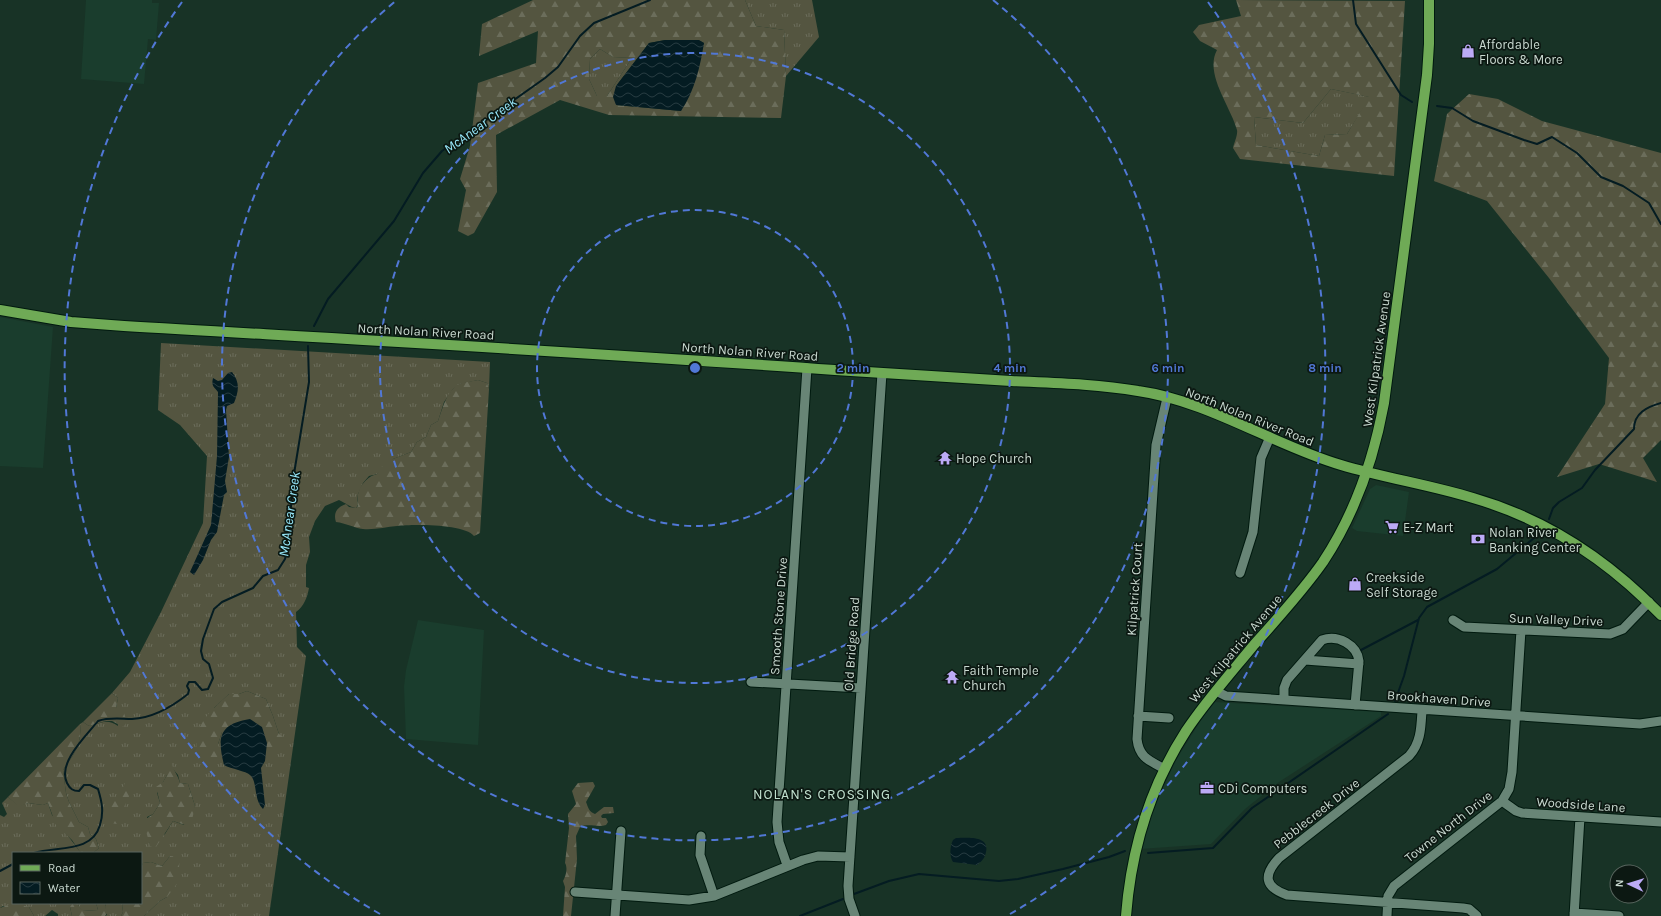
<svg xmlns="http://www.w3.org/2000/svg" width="1661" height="916" font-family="Karla,sans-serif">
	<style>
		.built { fill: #1a3d2d }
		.grass { fill: url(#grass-tufts); fill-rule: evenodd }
		.forest { fill: url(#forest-firs); fill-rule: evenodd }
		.water { fill: url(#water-waves) }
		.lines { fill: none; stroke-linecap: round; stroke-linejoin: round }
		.stream { stroke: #041c22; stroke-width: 2 }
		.minor-casing { stroke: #011a0f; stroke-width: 11 }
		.major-casing { stroke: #011a0f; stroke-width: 12 }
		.minor { stroke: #688576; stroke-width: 9 }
		.major { stroke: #6faa56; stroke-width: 10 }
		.ring { fill: none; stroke: #5178d6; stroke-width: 2; stroke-dasharray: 7 5 }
		.labels { text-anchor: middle; stroke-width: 3.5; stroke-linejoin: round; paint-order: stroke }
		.poi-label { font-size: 13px; fill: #c9d9d0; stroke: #0c1812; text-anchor: start }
		.street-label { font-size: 13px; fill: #c9d9d0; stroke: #0c1812 }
		.water-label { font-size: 14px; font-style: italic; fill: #97e8fb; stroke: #0c1812 }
		.neighbourhood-label { font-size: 14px; letter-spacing: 1px; fill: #c0e0ce; stroke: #0c1812 }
		.centre { fill: #5178d6; stroke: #0c1812; stroke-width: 2 }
		.ring-label { font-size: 12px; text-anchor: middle; font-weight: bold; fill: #5178d6; stroke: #0c1812; stroke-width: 3.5; stroke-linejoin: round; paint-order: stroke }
	</style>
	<defs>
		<pattern id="grass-tufts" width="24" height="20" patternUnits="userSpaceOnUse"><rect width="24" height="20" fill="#545540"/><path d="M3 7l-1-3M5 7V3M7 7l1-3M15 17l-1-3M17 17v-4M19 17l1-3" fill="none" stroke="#6b6d5b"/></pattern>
		<pattern id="forest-firs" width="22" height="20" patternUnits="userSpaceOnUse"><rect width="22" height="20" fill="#545540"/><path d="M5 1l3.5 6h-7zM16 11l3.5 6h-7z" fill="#6b6d5b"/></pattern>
		<pattern id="water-waves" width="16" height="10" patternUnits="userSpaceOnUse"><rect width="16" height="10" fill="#041c22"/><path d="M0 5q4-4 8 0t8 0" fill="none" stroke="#273c41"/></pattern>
	</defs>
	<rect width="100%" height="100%" fill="#183326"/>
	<path class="built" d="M86 0H152V3H159L156 40 148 39 144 84 81 79Z
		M0 317 53 327 43 468 0 466Z
		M1376 485 1409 492 1403 536 1357 531 1352 528 1370 489Z
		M418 620 484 630 478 745 406 739 404 687 406 670Z
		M1215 702 1381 712V716L1279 782 1245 809 1211 844 1140 849 1154 807 1176 760 1206 712Z"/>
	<path class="grass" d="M745 0H812L819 37 786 76 784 30 756 26Z
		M600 49 613 57 632 58 607 96H597L589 79 590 59Z
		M1331 89 1370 97 1347 134 1325 135 1319 156 1256 145 1254 117 1303 123Z
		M161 343 490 362 489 389 487 383 478 380 460 384 453 389 444 402 438 421 431 425 426 437 417 442 411 452 393 459 377 474 369 476 363 483 358 494 357 500 358 505 356 508C349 507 346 503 339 500L325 506 315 521 309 537 310 552 306 565V587L309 588C307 598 304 606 296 612L297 647 306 656 269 916H144L160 901 167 897 170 856 162 866 151 862 143 863 141 868V853H93L99 848 96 839 90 834 88 827 79 822 69 802 66 793 63 770C74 754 82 745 80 724L83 722 89 726C101 723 107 718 118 726L116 708 118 698 112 693 130 672 161 612 203 523 207 456 180 425 158 410ZM247 691 266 699 273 716 279 734 222 732 218 744 214 708 229 694H239ZM173 769 178 775 180 783 188 784 195 806 184 825 173 821 165 834 150 845 147 817 153 814 160 803 157 793 167 775Z
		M8 797 19 806 28 803 43 805 48 803 52 815 81 853H13V903H96L98 910 82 911 78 905 70 907 72 916H58V914L52 910 45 916H34L29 907 3 906 0 908V815L4 817 7 814 2 803Z
		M106 903H122L123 912 121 916H105L107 915 105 907Z"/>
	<path class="forest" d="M533 0H745L756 26 784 30 786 76 781 118 609 115 560 100 496 135 497 192 474 233 468 236 458 231 466 190 460 179 470 146 478 83 536 63 538 31 479 56 482 24ZM665 40H698L704 43 681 111 616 105V86L649 43ZM600 49 613 57 632 58 607 96H597L589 79 590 59Z
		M1236 0 1405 1 1394 176 1240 159 1233 148C1234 143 1238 135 1237 130 1231 107 1204 74 1217 50L1200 41 1193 32 1199 25 1241 16ZM1331 89 1369 97 1347 134 1325 135 1319 156 1256 145 1254 117 1303 123Z
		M1469 94 1498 99 1542 121 1661 153V440L1643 458 1657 482 1599 464 1557 477 1605 404 1609 358 1549 278 1487 201 1434 181 1447 114Z
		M478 380 487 383 489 389 480 533 474 536C465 524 413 524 397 526 386 527 374 530 363 529 354 528 346 523 336 522 333 513 337 507 346 504L349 507 356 508 358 506C355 492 363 478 377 474L385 462 411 452 417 442 426 437 431 425 438 421C443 408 447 388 462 383 467 382 473 381 478 380Z
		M247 691 266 699 273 716 279 734 284 738 282 746 275 749 266 747 267 743 222 732 218 744 220 753 216 759 204 760 198 756C197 750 196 743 197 737 199 720 217 705 229 694H239Z
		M112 693 118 698 116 708 124 713 127 722 123 727 112 721H106L89 726 83 722Z
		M80 724C82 745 74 754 63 770L66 793 69 802 79 822 88 827 90 834 96 839 99 848 93 853 80 852 72 840 56 825 48 803 43 805 28 803 19 807 8 797Z
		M171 762C173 770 178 775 180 783L188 784 195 806 192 820 185 825 173 821 154 850 150 845 143 821 153 814 160 803 156 787 163 782 167 775 164 763Z
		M593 782 595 786 586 802C588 807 589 812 595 814L604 807H613L614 813 603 814 601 816 602 818H606L608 822 606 825C598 828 589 823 580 827L576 836 577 859 571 916H563L565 887 563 881C566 876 568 868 565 863L569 828 568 814 576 804 572 791 578 783Z
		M125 783H129C134 799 120 806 120 820L117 824 110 823 107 807 114 799 120 796Z
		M170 856 180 857 178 877 176 885 167 897 160 901 144 916H121L123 912 122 903H141V868L143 863 151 862 162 866Z
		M13 903 29 907 34 916H0V908Z
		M73 903 78 905 83 911 98 910 96 903H106L105 907 108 912 105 916H72L70 907Z"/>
	<path class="water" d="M665 40H699L704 43C700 67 695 90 681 111L616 105 613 97 616 86 649 43Z
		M232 372C240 382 239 391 234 403L227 406 226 410 229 457 225 481 227 492 224 495 217 532 211 540 203 560 194 575 190 572 211 525 217 456 218 392C214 387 211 386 213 378L218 381 222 380 228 373Z
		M250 719 262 727 267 743 265 761 261 768 265 805 263 809C253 799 258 782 250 775 246 771 231 769 224 765 217 737 219 724 250 719Z
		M956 838C966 838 990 835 986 852 985 858 982 861 977 865L953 862C949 856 950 846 953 840Z"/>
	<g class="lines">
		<path class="stream" d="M1353 0 1356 24 1401 95 1412 102
			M1437 106 1452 108 1473 121 1524 140 1537 144 1552 137 1577 153 1601 177 1623 186 1649 203 1661 224
			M314 326 328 299 394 221 423 173 442 151 545 78 558 67 580 36 594 23 650 0
			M1549 519 1553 508 1559 502 1582 488 1595 470 1634 429C1634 413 1647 407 1661 403
			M1361 650 1418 620
			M1395 701 1404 676 1419 618 1427 607 1497 569 1540 533
			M34 853C58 846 92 853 100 825 104 812 102 802 98 789L90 785H84L79 791C73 791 70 789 67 783 57 763 86 736 98 721 109 717 121 719 132 719 152 718 173 706 188 694L189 690 187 686 189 682H195L202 690 208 689 213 678 209 664 203 659 201 651 203 639 214 609 222 602 253 588 263 576 278 570 285 559 288 547 293 480 309 382 308 346
			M1148 853 1213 848 1252 808 1388 714
			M0 871 13 864
			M854 894 889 881 919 874 999 881 1018 879 1063 869 1109 857 1125 851
			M800 916 843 899"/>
		<g class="minor-casing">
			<path id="minor" d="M1240 573 1253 532 1261 458 1270 437
				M1453 620 1464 627 1610 634 1623 629 1649 602
				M1305 660 1359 664
				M751 682 861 688
				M1216 691 1226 696 1640 724 1661 721
				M1284 700V688L1287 680 1322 640C1338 634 1357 645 1359 661L1355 705
				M1422 710C1421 727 1421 743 1409 756L1279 858C1263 875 1264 887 1287 895L1463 908 1469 909 1477 916
				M1138 716 1169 718
				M1165 769C1150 761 1139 758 1137 739L1156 445 1167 398
				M1502 801 1516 811 1522 813 1661 822
				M701 836 700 855 714 896
				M787 865 779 842 777 822 807 368
				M575 892 689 900 714 896 803 860 818 856 850 857
				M1574 913 1619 916
				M615 916 621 831
				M855 916 849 899 848 886 882 373
				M1387 916 1388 896 1394 886 1502 801 1509 789 1512 772 1521 630
				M1574 916 1580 817"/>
		</g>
		<g class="major-casing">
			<path id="major" d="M0 310 71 322 124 326C361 340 598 353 835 370 893 374 952 377 1011 381 1053 383 1096 384 1138 391 1209 401 1273 445 1341 465 1385 478 1430 485 1473 498 1546 519 1608 560 1661 615
				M1126 916C1131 851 1150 787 1186 731 1206 701 1230 674 1253 646 1277 619 1302 592 1323 562 1354 515 1374 458 1384 403L1427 75 1429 44V0"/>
		</g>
		<use href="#minor" class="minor"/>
		<use href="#major" class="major"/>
	</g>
	<g class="ring">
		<circle cx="695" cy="368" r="158"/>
		<circle cx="695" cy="368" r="315"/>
		<path d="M993 0A473 473 0 1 1 397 0"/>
		<path d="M380 914A630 630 0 0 1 182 2M1208 2A630 630 0 0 1 1010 914"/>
	</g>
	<defs>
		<g id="shop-bare" transform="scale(1.08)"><path d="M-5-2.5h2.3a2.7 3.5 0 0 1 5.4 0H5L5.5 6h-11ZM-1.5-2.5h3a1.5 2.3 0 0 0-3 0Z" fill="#bcaaf6" stroke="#0c1812" stroke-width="2.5" paint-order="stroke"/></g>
		<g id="temple-bare" transform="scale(1.08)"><path d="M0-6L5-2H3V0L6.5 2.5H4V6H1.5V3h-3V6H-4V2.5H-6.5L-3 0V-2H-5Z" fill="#bcaaf6" stroke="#0c1812" stroke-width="2.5" paint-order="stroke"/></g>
		<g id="supermarket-bare" transform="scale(1.08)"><path d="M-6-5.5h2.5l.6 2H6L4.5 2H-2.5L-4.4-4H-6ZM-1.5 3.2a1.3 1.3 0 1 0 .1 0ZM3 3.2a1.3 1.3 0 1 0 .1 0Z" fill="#bcaaf6" stroke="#0c1812" stroke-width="2.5" paint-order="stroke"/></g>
		<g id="bank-bare" transform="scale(1.08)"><path d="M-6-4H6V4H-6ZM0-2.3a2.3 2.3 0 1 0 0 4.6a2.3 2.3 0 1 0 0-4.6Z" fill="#bcaaf6" stroke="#0c1812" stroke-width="2.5" paint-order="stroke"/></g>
		<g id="office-bare" transform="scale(1.08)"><path d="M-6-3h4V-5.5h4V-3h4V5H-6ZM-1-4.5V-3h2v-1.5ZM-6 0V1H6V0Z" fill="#bcaaf6" stroke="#0c1812" stroke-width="2.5" paint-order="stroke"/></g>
	</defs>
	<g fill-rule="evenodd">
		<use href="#shop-bare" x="1468" y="51"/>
		<use href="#temple-bare" x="945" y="458"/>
		<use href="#supermarket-bare" x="1392" y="527"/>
		<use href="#bank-bare" x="1478" y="539"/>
		<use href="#shop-bare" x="1355" y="584"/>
		<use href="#temple-bare" x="952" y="677"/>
		<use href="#office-bare" x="1207" y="788"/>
	</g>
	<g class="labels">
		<g class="poi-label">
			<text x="1479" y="49">Affordable<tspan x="1479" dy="15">Floors &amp; More</tspan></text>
			<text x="956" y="463">Hope Church</text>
			<text x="1403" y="532">E-Z Mart</text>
			<text x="1489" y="537">Nolan River<tspan x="1489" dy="15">Banking Center</tspan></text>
			<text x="1366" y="582">Creekside<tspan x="1366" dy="15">Self Storage</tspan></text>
			<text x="963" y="675">Faith Temple<tspan x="963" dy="15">Church</tspan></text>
			<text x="1218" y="793">CDi Computers</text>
		</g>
		<g class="street-label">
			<text transform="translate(426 331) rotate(3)" y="5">North Nolan River Road</text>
			<text transform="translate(750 351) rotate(4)" y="5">North Nolan River Road</text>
			<text transform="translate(1376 359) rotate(-82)" y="5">West Kilpatrick Avenue</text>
			<text transform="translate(1250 416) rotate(22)" y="5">North Nolan River Road</text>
			<text transform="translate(1134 589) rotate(-86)" y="5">Kilpatrick Court</text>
			<text transform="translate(778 616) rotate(-86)" y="5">Smooth Stone Drive</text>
			<text transform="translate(1556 619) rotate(2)" y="5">Sun Valley Drive</text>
			<text transform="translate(851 644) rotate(-86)" y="5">Old Bridge Road</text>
			<text transform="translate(1235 648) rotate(-50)" y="5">West Kilpatrick Avenue</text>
			<text transform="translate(1439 698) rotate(4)" y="5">Brookhaven Drive</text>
			<text transform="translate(1581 804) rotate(4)" y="5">Woodside Lane</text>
			<text transform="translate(1316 813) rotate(-38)" y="5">Pebblecreek Drive</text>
			<text transform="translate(1448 826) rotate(-38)" y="5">Towne North Drive</text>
		</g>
		<g class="water-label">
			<text transform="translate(480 125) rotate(-36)" y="5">McAnear Creek</text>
			<text transform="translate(289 514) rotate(-82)" y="5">McAnear Creek</text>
		</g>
		<g class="neighbourhood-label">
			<text x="822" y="799">NOLAN'S CROSSING</text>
		</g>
	</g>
	<circle cx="695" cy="368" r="6" class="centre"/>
	<g class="ring-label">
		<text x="853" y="372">2 min</text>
		<text x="1010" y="372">4 min</text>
		<text x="1168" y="372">6 min</text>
		<text x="1325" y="372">8 min</text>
	</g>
	<rect x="12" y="852" width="130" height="52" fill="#0c1812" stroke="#58655e"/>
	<rect x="20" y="865" width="20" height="6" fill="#6faa56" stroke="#58655e"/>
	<text x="48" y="872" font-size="12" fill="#c9d9d0">Road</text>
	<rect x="20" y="882" width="20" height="12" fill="url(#water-waves)" stroke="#58655e"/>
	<text x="48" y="892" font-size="12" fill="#c9d9d0">Water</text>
	<g transform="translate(1629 884) rotate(274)"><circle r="19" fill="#0c1812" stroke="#58655e"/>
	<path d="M0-3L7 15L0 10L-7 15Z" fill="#bcaaf6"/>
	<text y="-6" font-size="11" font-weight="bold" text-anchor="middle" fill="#c9d9d0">N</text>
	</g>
</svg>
